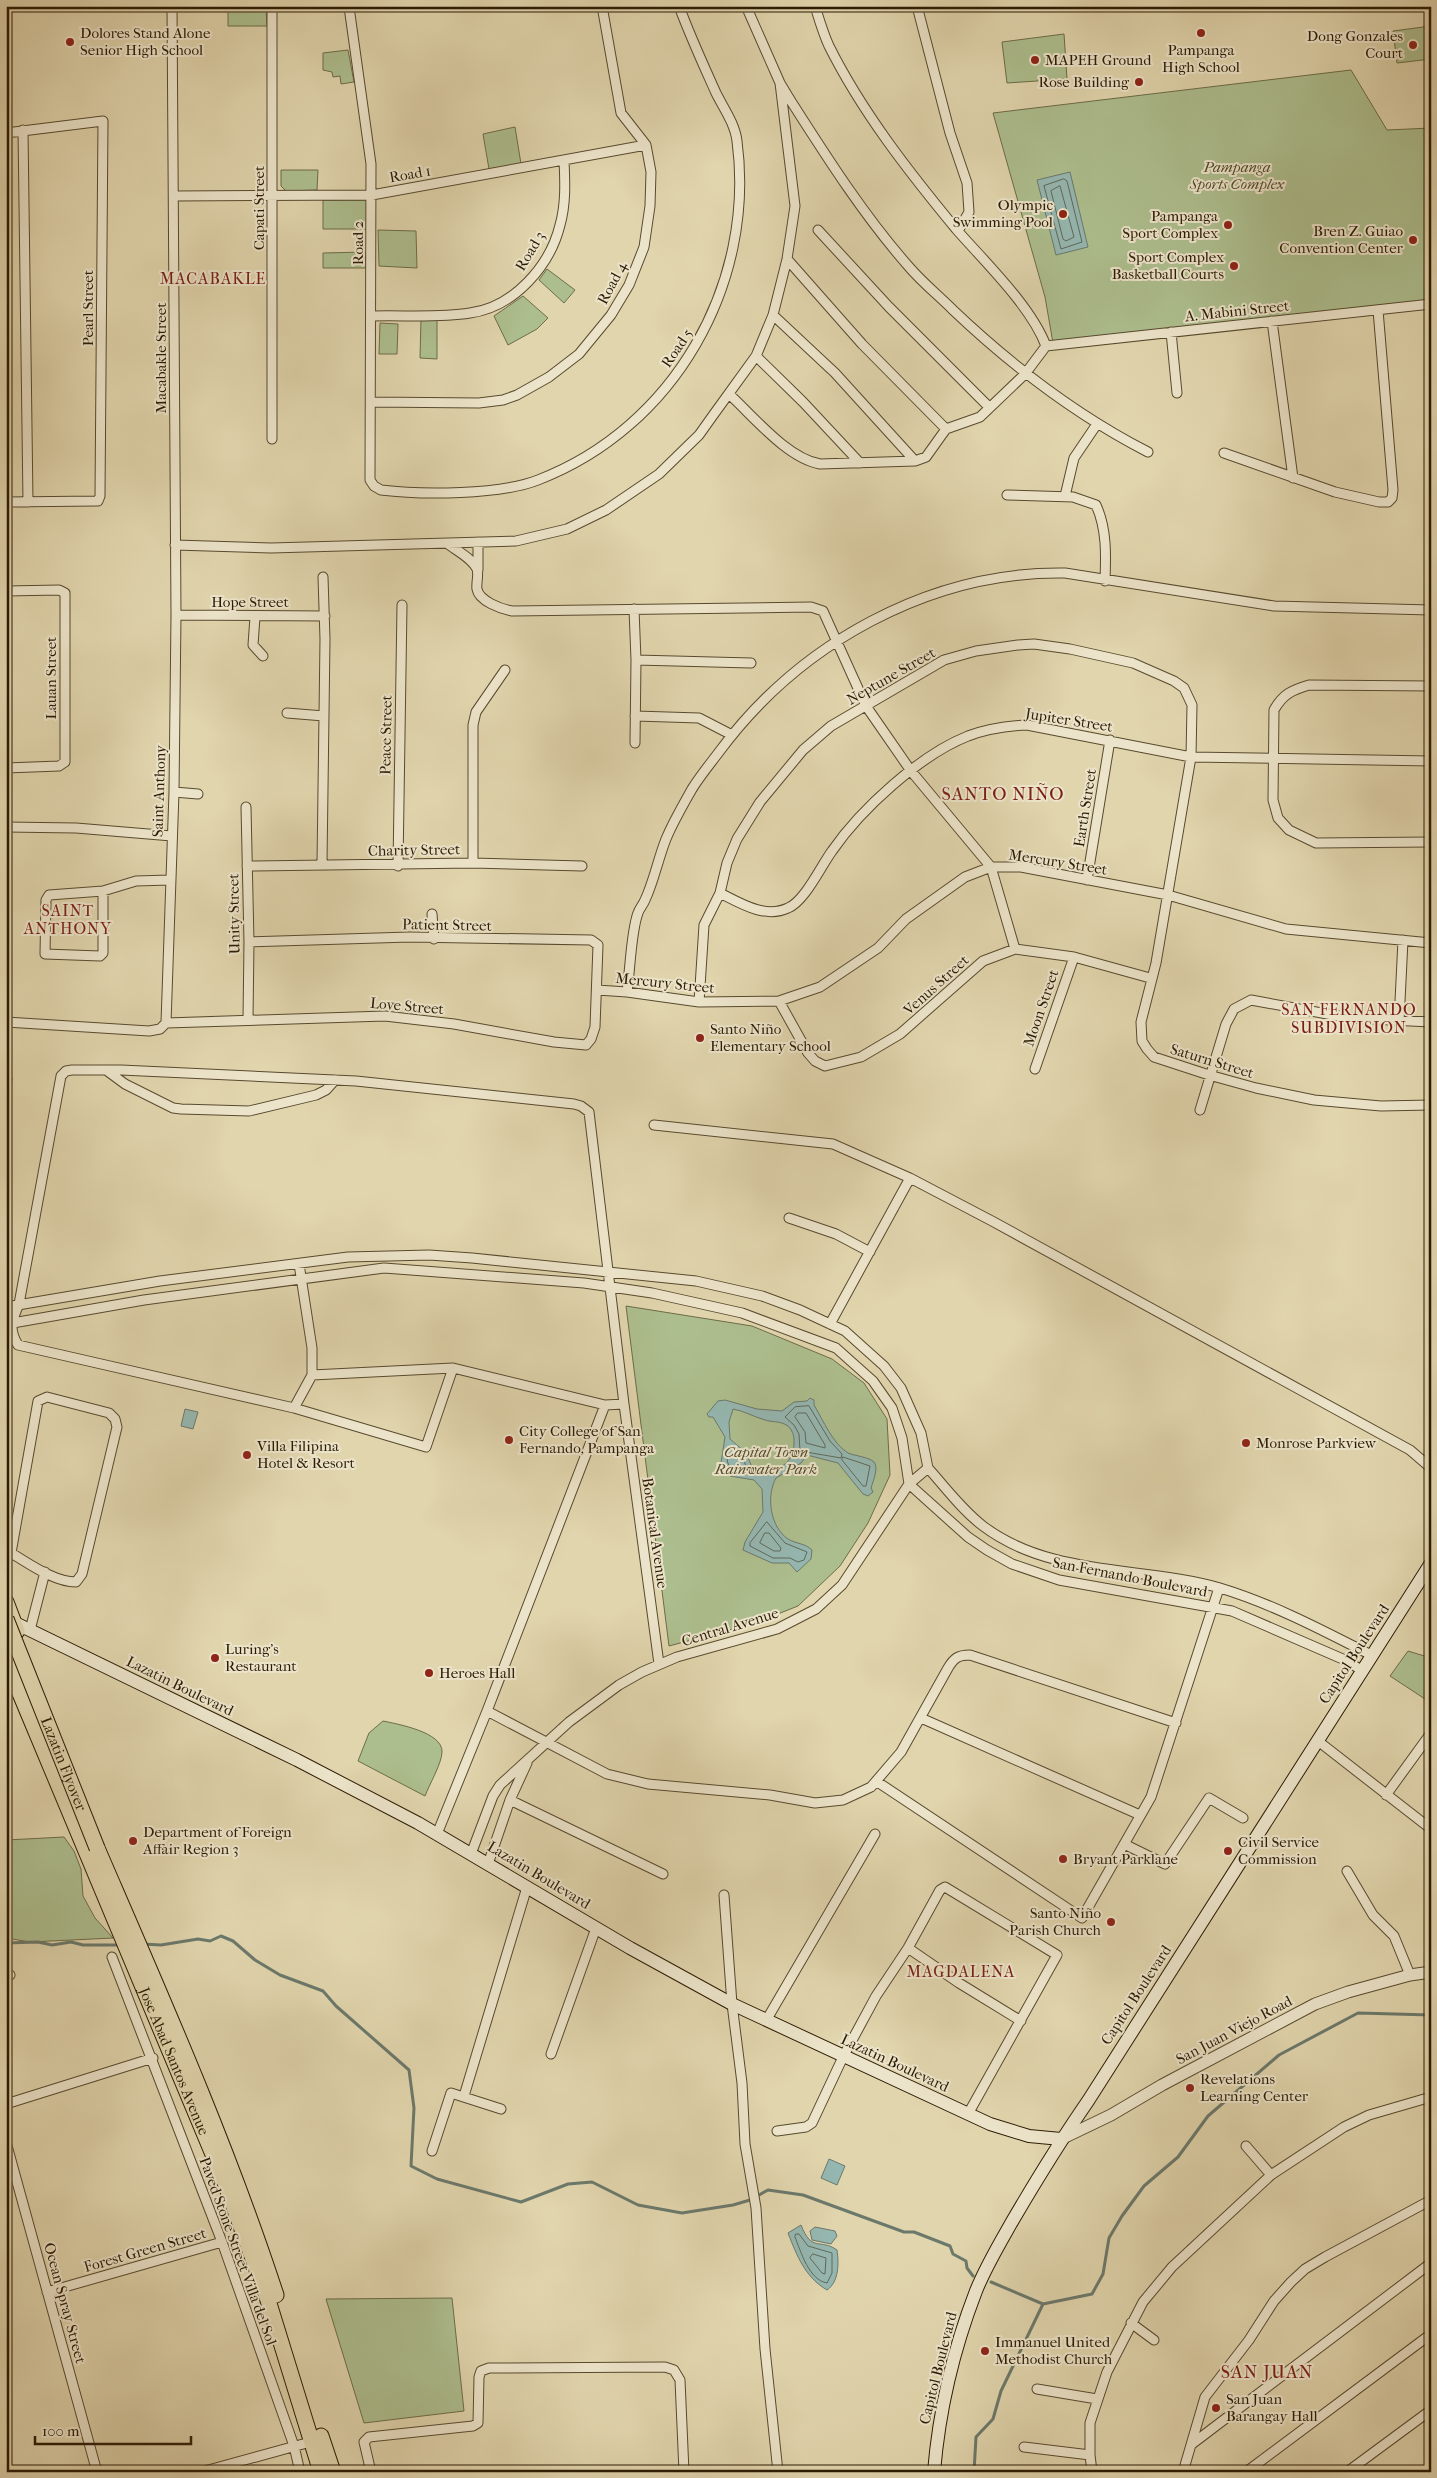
<svg xmlns="http://www.w3.org/2000/svg" width="1437" height="2478" font-family="'IM FELL French Canon',serif">
	<style>
		.green { fill: #adbe8e; stroke: #6c6c49 }
		.water { fill: #95b7b1; stroke: #6b796c; fill-rule: evenodd }
		.lines { fill: none; stroke-linecap: round; stroke-linejoin: round }
		.shore { stroke: #60695a; stroke-width: 1 }
		.stream { stroke: #6b796c; stroke-width: 3 }
		.minor-casing { stroke: #584a2e; stroke-width: 11 }
		.tertiary-casing { stroke: #584a2e; stroke-width: 13 }
		.secondary-casing { stroke: #2b1b04; stroke-width: 14 }
		.trunk-casing { stroke: #2b1b04; stroke-width: 17 }
		.minor { stroke: #ece4ca; stroke-width: 9 }
		.tertiary { stroke: #ece4ca; stroke-width: 11 }
		.secondary { stroke: #ece4ca; stroke-width: 12 }
		.trunk { stroke: #e1d5ad; stroke-width: 15 }
		.trunk-bridge-casing { stroke: #2b1b04; stroke-width: 17; stroke-linecap: butt }
		.trunk-bridge { stroke: #e1d5ad; stroke-width: 15 }
		.poi-dot { fill: #8f2418; stroke: #ece4ca; stroke-width: 2 }
		.labels { text-anchor: middle; stroke-width: 4; stroke-linejoin: round; paint-order: stroke }
		.poi-label { font-size: 15px; fill: #2b1b04; stroke: #ece4ca; text-anchor: start }
		.park-label { font-size: 15px; font-style: italic; fill: #524c2d; stroke: #ece4ca }
		.street-label { font-size: 15px; fill: #2b1b04; stroke: #ece4ca }
		.neighbourhood-label { font-size: 16px; letter-spacing: 1px; fill: #7a1f14; stroke: #ece4ca }
		.quarter-label { font-size: 18px; letter-spacing: 1px; fill: #7a1f14; stroke: #ece4ca }
	</style>
	<rect width="100%" height="100%" fill="#e1d5ad"/>
	<filter id="stains"><feTurbulence type="fractalNoise" baseFrequency=".004" numOctaves="4"/><feColorMatrix values="0 0 0 0 .2 0 0 0 0 .09 0 0 0 0 .02 0 0 0 .5 -.17"/></filter>
	<radialGradient id="worn" r=".72"><stop offset=".6" stop-color="#630" stop-opacity="0"/><stop offset="1" stop-color="#630" stop-opacity=".3"/></radialGradient>
	<path class="green" d="M228 6H266L267 26H228Z
		M1431 26V59L1397 63 1393 31Z
		M1064 34 1067 79 1007 83 1002 42Z
		M348 50 354 82 341 84 340 76 333 77 332 72 323 70V53Z
		M1351 70 1387 130 1431 128V305L1053 343 1045 297 993 113Z
		M515 127 521 164 489 169 483 134Z
		M281 170H318L317 190 286 191 281 186Z
		M323 200H367V229H323Z
		M378 230 416 231 417 268 379 266Z
		M365 252 366 268H323V253Z
		M547 269 575 290 564 303 539 280Z
		M523 296 548 318 537 329 508 345 494 316Z
		M421 319H437V359L420 358Z
		M380 323 398 324 397 354H379Z
		M626 1306 752 1326 832 1359 864 1383 887 1419 890 1475 868 1523 840 1566 798 1606 755 1623 669 1646Z
		M1408 1651 1431 1658V1692L1425 1699 1390 1676Z
		M383 1721C397 1724 443 1732 442 1752 442 1763 429 1785 425 1796L358 1761 369 1733Z
		M64 1837 74 1851 81 1869 83 1896 95 1918 113 1938 30 1942 6 1938V1840Z
		M452 2298 464 2411 364 2423 326 2299Z"/>
	<path class="water" d="M1070 172 1088 247 1056 255 1037 180Z
		M810 1398 814 1400V1405C823 1420 833 1444 848 1453 855 1456 869 1457 874 1462 879 1468 873 1481 871 1488L873 1492 868 1496 863 1494 838 1463 807 1455 801 1463 776 1478C766 1496 770 1527 788 1539 796 1544 805 1543 812 1550L811 1559 797 1572 789 1563H772L743 1550 745 1542 763 1512 762 1489 754 1480 730 1476 723 1469 721 1463 725 1437 713 1417H709L707 1414 718 1401 725 1400 757 1409 782 1411 794 1402 807 1401ZM733 1409C744 1411 752 1416 762 1419 772 1423 779 1420 788 1426 792 1430 794 1435 794 1440 795 1462 781 1470 760 1474L752 1467 746 1453 730 1439 729 1422Z
		M185 1409 198 1412 193 1429 181 1426Z
		M829 2159 845 2166 837 2185 821 2178Z
		M801 2225C812 2253 820 2238 837 2250 839 2263 839 2282 827 2290 805 2277 797 2256 788 2233Z
		M815 2227 835 2231 837 2236 831 2244 812 2240 810 2231Z"/>
	<g class="lines">
		<path class="shore" d="M1064 179 1067 181 1082 242 1061 249 1044 186Z
			M1060 186 1074 237 1066 241 1063 239 1051 191Z
			M809 1406 830 1441 842 1454 841 1458 800 1451 799 1434 794 1425 785 1417 795 1407Z
			M798 1413H806L825 1445V1448L806 1443 805 1432 795 1417Z
			M729 1448 743 1457 748 1473C731 1472 723 1465 729 1448Z
			M843 1457 870 1466 866 1486H863L842 1460Z
			M767 1522 785 1543 807 1552 804 1560 798 1562 790 1558H773L750 1546V1543Z
			M765 1533H769L781 1548 780 1551H774L760 1543Z
			M796 2234H799L808 2246 832 2253V2273L827 2283C809 2280 801 2252 795 2237Z
			M813 2254 826 2258 825 2274 822 2273 810 2258Z"/>
		<path class="stream" d="M6 1943 38 1942 52 1945 71 1942 83 1945H120
			M143 1944 161 1945 198 1939 210 1941 221 1936 233 1941 255 1960 280 1975 323 1991 336 2006 409 2070 414 2108 411 2166 437 2179 521 2202 568 2184 592 2182 638 2205 682 2213 733 2205 750 2200 768 2190 803 2195 904 2232H914L950 2246 953 2254 966 2261 967 2268 973 2276
			M991 2282 1043 2304
			M974 2472 976 2437 993 2419 1001 2391 1043 2304 1092 2294 1103 2274 1109 2238 1122 2216 1144 2186 1178 2157 1208 2116 1279 2055 1358 2013 1431 2015"/>
		<g class="minor-casing">
			<path id="minor" d="M272 6V439
				M746 6 780 83 789 98C826 156 864 216 910 268 923 283 939 296 953 310 1012 366 1076 415 1148 452
				M815 6C819 19 823 33 829 46 862 112 909 172 956 229 984 261 1031 306 1046 346
				M917 6 950 133 967 183 969 212 958 231
				M349 7 371 164 370 480 374 486 381 490C422 495 500 495 538 480 674 428 756 284 737 141 735 124 724 109 716 93 703 64 690 36 679 6
				M23 130 28 502
				M6 133 103 121 100 496 98 501 6 502
				M174 196 372 195 646 145
				M818 230 889 307 989 407
				M787 259 862 344 946 429
				M773 315 835 373 915 461
				M372 316C404 315 439 318 470 313 514 307 550 266 560 225 566 204 565 182 564 160
				M1272 321 1293 478
				M1171 332 1177 393
				M1046 346 1431 304
				M756 356 803 402 860 463
				M729 394C754 417 787 458 820 464L915 461 926 457 946 429 980 417 1025 374 1046 346
				M372 402 479 403 503 400 517 395 549 377 579 354 611 315 629 285 644 247 650 206 651 172 646 145 621 113 602 6
				M1224 453 1335 492 1379 502H1388L1392 498 1393 490 1378 310
				M1007 495 1073 497 1096 505C1107 529 1106 556 1105 581
				M1065 496 1074 458 1097 424
				M448 544C457 551 472 558 477 569 479 575 476 583 477 589 479 601 501 609 512 611L811 607 823 611 866 706 911 771 991 867 1015 949
				M175 545 271 548 516 541 567 529 606 510 659 474 699 435 714 414 756 356 773 315 787 259 795 206 780 83
				M478 570V542
				M6 591 59 590 65 593V762L59 766 6 768
				M634 609 636 660 635 743
				M176 615 325 616
				M255 617 253 645 263 656
				M636 660 751 663
				M1431 686 1309 685C1292 690 1283 694 1274 710L1273 800 1278 818 1289 830 1316 843 1431 842
				M287 713 324 716
				M635 716 699 718 732 735
				M174 792 198 794
				M246 807 249 942 248 1020
				M6 827 76 828 172 836
				M473 863V725L476 712 505 670
				M322 864 325 639 323 577
				M247 866 473 863 582 866
				M398 866 402 605
				M1087 880 1110 740
				M103 891V953L100 956 45 954 46 900 49 895 103 891 136 881 170 880
				M720 893C740 903 765 919 788 908 805 901 821 866 832 851 861 809 920 755 968 736 987 729 1007 726 1027 725L1191 757 1431 761
				M432 914 434 939
				M597 990 627 992 699 1002 779 1001 820 987 878 948 906 919 965 877 991 867H1021L1168 895 1286 929 1431 943
				M627 992C630 972 631 931 638 913 639 909 643 905 645 900 654 881 658 859 666 839 673 822 683 805 692 789 700 776 710 764 719 752 799 644 929 571 1065 573L1274 606 1431 610
				M779 1001 808 1053 815 1061 825 1066 861 1057 900 1034 983 961 1015 949 1074 957 1150 978
				M699 1002 704 925 720 893 727 863 737 839 760 802 803 750 831 726 944 660 976 651 1018 645 1034 644 1070 649 1133 663 1174 681 1184 688 1192 705 1191 757 1156 963 1141 1022 1142 1041 1147 1049 1154 1057 1209 1075 1256 1088 1314 1100 1381 1106 1431 1105
				M6 1022 149 1031 160 1029 166 1023
				M1399 1022 1403 940
				M166 1023 174 792 176 615 172 6
				M166 1023 385 1016 454 1024 554 1042 586 1045 591 1039 595 1027 598 945 591 940 410 937 249 942
				M1035 1069 1074 957
				M106 1070 125 1084 173 1108 181 1109 249 1111 316 1095 326 1090 335 1080
				M6 1084 7 1079
				M1200 1110 1226 1024 1234 1009 1251 1000 1349 1018 1431 1022
				M654 1125 833 1144 910 1178 992 1221 1410 1450 1431 1468
				M789 1218 836 1234 870 1252
				M6 1307 160 1281 348 1257 429 1255 472 1258 696 1281 762 1296 800 1310 845 1331 884 1366 901 1388 921 1433 928 1468
				M7 1324 144 1300 384 1268 584 1283 652 1293 742 1313 836 1348 873 1381 892 1408 902 1438 909 1484 968 1537 987 1550 1012 1564 1059 1580 1232 1611 1345 1660 1363 1671
				M830 1324 910 1178
				M453 1368 426 1447 294 1408 18 1345C8 1329 12 1320 19 1304L61 1076 66 1071 72 1070H121L356 1081 574 1104 581 1106 589 1112 624 1404 659 1664
				M312 1375 453 1368 605 1405 624 1404
				M47 1397 109 1413 115 1419 117 1427 82 1574 76 1582C54 1582 30 1564 11 1553L38 1401Z
				M294 1408 312 1375V1348L299 1264
				M928 1468C946 1488 962 1510 983 1526 1050 1577 1143 1566 1220 1588 1273 1604 1324 1631 1373 1656
				M30 1630 45 1572
				M487 1711 607 1774 648 1784 770 1795 815 1803 843 1800 871 1787 901 1752 948 1668C954 1658 958 1655 970 1655L1176 1723
				M921 1718 1140 1815
				M1318 1741 1431 1829
				M876 1781 1082 1918 1151 1797 1219 1588
				M1386 1795 1431 1733
				M510 1800 663 1874
				M437 1834 487 1711 605 1405
				M1124 1844 1165 1864 1209 1798 1243 1818
				M471 1854 493 1796 500 1785 569 1722 619 1685 642 1672 677 1657 777 1629 816 1609 842 1585 909 1484 928 1468
				M488 1864 510 1800 527 1763
				M1347 1871 1373 1915 1394 1936 1410 1975
				M724 1895 732 2004 742 2083 745 2144 756 2208 765 2349 778 2472
				M908 1948 959 1983 1021 2021
				M112 1957 222 2242 294 2446 300 2472
				M6 1977 10 1975
				M767 2019 875 1834
				M551 2054 596 1928
				M464 2096 527 1887
				M6 2104 153 2058
				M777 2131 806 2127 812 2123 843 2057 876 1996 908 1948 940 1890 945 1887 1057 1955 968 2114
				M6 2142 97 2472
				M1246 2146 1271 2175
				M432 2151 451 2093 501 2109
				M47 2292 222 2242
				M1131 2323 1154 2340
				M1037 2389 1097 2399
				M1192 2444 1431 2263
				M1024 2447 1090 2455
				M201 2472 314 2441
				M371 2472 364 2442 369 2437 473 2426 478 2423 479 2377 481 2371 489 2368 665 2367 674 2370 680 2380 684 2472
				M1092 2472 1090 2455V2423L1107 2372 1143 2302 1172 2267 1271 2175 1344 2127 1369 2115 1431 2097
				M1183 2472 1205 2397 1249 2340 1274 2301 1291 2282 1305 2269 1325 2257 1431 2200
				M1246 2472 1431 2334
				M1347 2472 1431 2410"/>
		</g>
		<g class="tertiary-casing">
			<path id="tertiary" d="M1061 2139 1111 2115 1162 2085 1315 2004 1348 1992 1410 1975 1431 1972"/>
		</g>
		<g class="secondary-casing">
			<path id="secondary" d="M9 1620 297 1760 418 1823 630 1948 732 2004 990 2124 1029 2136 1061 2139
				M934 2472C939 2411 954 2348 976 2291 986 2266 1000 2243 1013 2220 1037 2179 1061 2140 1088 2101L1431 1563"/>
		</g>
		<g class="trunk-casing">
			<g id="trunk">
				<path d="M6 1602 17 1631"/>
				<path id="s1" d="M6 1660 225 2183 267 2297 321 2472"/>
				<path d="M97 1848C161 1996 226 2142 276 2295"/>
				<path d="M321 2436 333 2472"/>
			</g>
		</g>
		<use href="#minor" class="minor"/>
		<use href="#tertiary" class="tertiary"/>
		<use href="#secondary" class="secondary"/>
		<use href="#trunk" class="trunk"/>
		<g class="trunk-bridge-casing">
			<g id="trunk-bridge">
				<path id="s2" d="M6 1619 97 1848"/>
			</g>
		</g>
		<use href="#trunk-bridge" class="trunk-bridge"/>
	</g>
	<g class="poi-dot">
		<circle cx="1201" cy="33" r="5"/>
		<circle cx="70" cy="42" r="5"/>
		<circle cx="1413" cy="45" r="5"/>
		<circle cx="1035" cy="60" r="5"/>
		<circle cx="1139" cy="82" r="5"/>
		<circle cx="1063" cy="214" r="5"/>
		<circle cx="1228" cy="225" r="5"/>
		<circle cx="1413" cy="240" r="5"/>
		<circle cx="1234" cy="266" r="5"/>
		<circle cx="700" cy="1038" r="5"/>
		<circle cx="509" cy="1440" r="5"/>
		<circle cx="1246" cy="1443" r="5"/>
		<circle cx="247" cy="1455" r="5"/>
		<circle cx="215" cy="1658" r="5"/>
		<circle cx="429" cy="1673" r="5"/>
		<circle cx="133" cy="1841" r="5"/>
		<circle cx="1228" cy="1851" r="5"/>
		<circle cx="1063" cy="1859" r="5"/>
		<circle cx="1111" cy="1922" r="5"/>
		<circle cx="1190" cy="2088" r="5"/>
		<circle cx="985" cy="2351" r="5"/>
		<circle cx="1216" cy="2408" r="5"/>
	</g>
	<g class="labels">
		<g class="poi-label">
			<text x="80" y="38">Dolores Stand Alone<tspan x="80" dy="17">Senior High School</tspan></text>
			<text x="1403" y="41" text-anchor="end">Dong Gonzales<tspan x="1403" dy="17">Court</tspan></text>
			<text x="1201" y="55" text-anchor="middle">Pampanga<tspan x="1201" dy="17">High School</tspan></text>
			<text x="1045" y="65">MAPEH Ground</text>
			<text x="1129" y="87" text-anchor="end">Rose Building</text>
			<text x="1053" y="210" text-anchor="end">Olympic<tspan x="1053" dy="17">Swimming Pool</tspan></text>
			<text x="1218" y="221" text-anchor="end">Pampanga<tspan x="1218" dy="17">Sport Complex</tspan></text>
			<text x="1403" y="236" text-anchor="end">Bren Z. Guiao<tspan x="1403" dy="17">Convention Center</tspan></text>
			<text x="1224" y="262" text-anchor="end">Sport Complex<tspan x="1224" dy="17">Basketball Courts</tspan></text>
			<text x="710" y="1034">Santo Niño<tspan x="710" dy="17">Elementary School</tspan></text>
			<text x="519" y="1436">City College of San<tspan x="519" dy="17">Fernando, Pampanga</tspan></text>
			<text x="1256" y="1448">Monrose Parkview</text>
			<text x="257" y="1451">Villa Filipina<tspan x="257" dy="17">Hotel &amp; Resort</tspan></text>
			<text x="225" y="1654">Luring's<tspan x="225" dy="17">Restaurant</tspan></text>
			<text x="439" y="1678">Heroes Hall</text>
			<text x="143" y="1837">Department of Foreign<tspan x="143" dy="17">Affair Region 3</tspan></text>
			<text x="1238" y="1847">Civil Service<tspan x="1238" dy="17">Commission</tspan></text>
			<text x="1073" y="1864">Bryant Parklane</text>
			<text x="1101" y="1918" text-anchor="end">Santo Niño<tspan x="1101" dy="17">Parish Church</tspan></text>
			<text x="1200" y="2084">Revelations<tspan x="1200" dy="17">Learning Center</tspan></text>
			<text x="995" y="2347">Immanuel United<tspan x="995" dy="17">Methodist Church</tspan></text>
			<text x="1226" y="2404">San Juan<tspan x="1226" dy="17">Barangay Hall</tspan></text>
		</g>
		<g class="park-label">
			<text x="1237" y="172">Pampanga<tspan x="1237" dy="17">Sports Complex</tspan></text>
			<text x="766" y="1457">Capital Town<tspan x="766" dy="17">Rainwater Park</tspan></text>
		</g>
		<g class="street-label">
			<text transform="translate(410 174) rotate(-10)" y="5">Road 1</text>
			<text transform="translate(259 208) rotate(-90)" y="5">Capati Street</text>
			<text transform="translate(358 243) rotate(-90)" y="5">Road 2</text>
			<text transform="translate(530 251) rotate(-59)" y="5">Road 3</text>
			<text transform="translate(612 283) rotate(-62)" y="5">Road 4</text>
			<text transform="translate(88 308) rotate(-90)" y="5">Pearl Street</text>
			<text transform="translate(1237 311) rotate(-6)" y="5">A. Mabini Street</text>
			<text transform="translate(677 348) rotate(-56)" y="5">Road 5</text>
			<text transform="translate(161 358) rotate(-90)" y="5">Macabakle Street</text>
			<text x="250" y="607">Hope Street</text>
			<text transform="translate(891 676) rotate(-30)" y="5">Neptune Street</text>
			<text transform="translate(51 678) rotate(-90)" y="5">Lauan Street</text>
			<text transform="translate(1069 720) rotate(9)" y="5">Jupiter Street</text>
			<text transform="translate(386 735) rotate(-89)" y="5">Peace Street</text>
			<text transform="translate(159 791) rotate(-88)" y="5">Saint Anthony</text>
			<text transform="translate(1085 808) rotate(-81)" y="5">Earth Street</text>
			<text transform="translate(414 850) rotate(-1)" y="5">Charity Street</text>
			<text transform="translate(1058 862) rotate(9)" y="5">Mercury Street</text>
			<text transform="translate(234 914) rotate(-91)" y="5">Unity Street</text>
			<text transform="translate(447 925) rotate(1)" y="5">Patient Street</text>
			<text transform="translate(665 983) rotate(6)" y="5">Mercury Street</text>
			<text transform="translate(936 985) rotate(-42)" y="5">Venus Street</text>
			<text transform="translate(407 1006) rotate(5)" y="5">Love Street</text>
			<text transform="translate(1041 1008) rotate(-71)" y="5">Moon Street</text>
			<text transform="translate(1212 1061) rotate(17)" y="5">Saturn Street</text>
			<text transform="translate(655 1533) rotate(82)" y="5">Botanical Avenue</text>
			<text transform="translate(1130 1577) rotate(11)" y="5">San Fernando Boulevard</text>
			<text transform="translate(730 1627) rotate(-17)" y="5">Central Avenue</text>
			<text transform="translate(1354 1654) rotate(-57)" y="5">Capitol Boulevard</text>
			<text transform="translate(180 1686) rotate(26)" y="5">Lazatin Boulevard</text>
			<text dy="5" stroke="none"><textPath href="#s2" startOffset="156">Lazatin Flyover</textPath></text>
			<text transform="translate(539 1875) rotate(31)" y="5">Lazatin Boulevard</text>
			<text transform="translate(1136 1995) rotate(-57)" y="5">Capitol Boulevard</text>
			<text transform="translate(1234 2030) rotate(-28)" y="5">San Juan Viejo Road</text>
			<text dy="5" stroke="none"><textPath href="#s1" startOffset="435">Jose Abad Santos Avenue</textPath></text>
			<text transform="translate(895 2063) rotate(25)" y="5">Lazatin Boulevard</text>
			<text transform="translate(145 2250) rotate(-16)" y="5">Forest Green Street</text>
			<text transform="translate(238 2251) rotate(70)" y="5">Paved Stone Street Villa del Sol</text>
			<text transform="translate(65 2303) rotate(75)" y="5">Ocean Spray Street</text>
			<text transform="translate(938 2368) rotate(-76)" y="5">Capitol Boulevard</text>
		</g>
		<g class="neighbourhood-label">
			<text x="213" y="284">MACABAKLE</text>
			<text x="68" y="916">SAINT<tspan x="68" dy="18">ANTHONY</tspan></text>
			<text x="1349" y="1015">SAN FERNANDO<tspan x="1349" dy="18">SUBDIVISION</tspan></text>
			<text x="961" y="1977">MAGDALENA</text>
		</g>
		<g class="quarter-label">
			<text x="1003" y="800">SANTO NIÑO</text>
			<text x="1267" y="2378">SAN JUAN</text>
		</g>
	</g>
	<rect width="1437" height="2478" fill="none" stroke="#e1d5ad" stroke-width="25"/>
	<rect x="8" y="8" width="1422" height="2463" fill="none" stroke="#2b1b04" stroke-width="2.5"/>
	<rect x="12" y="12" width="1412" height="2453" fill="none" stroke="#2b1b04"/>
	<path d="M35 2436v8h156v-8" fill="none" stroke="#2b1b04" stroke-width="2.5"/>
	<text x="42" y="2436" font-size="15" fill="#2b1b04" stroke="#ece4ca" stroke-width="4" paint-order="stroke">100 m</text>
	<rect width="100%" height="100%" filter="url(#stains)"/>
	<rect width="100%" height="100%" fill="url(#worn)"/>
</svg>
